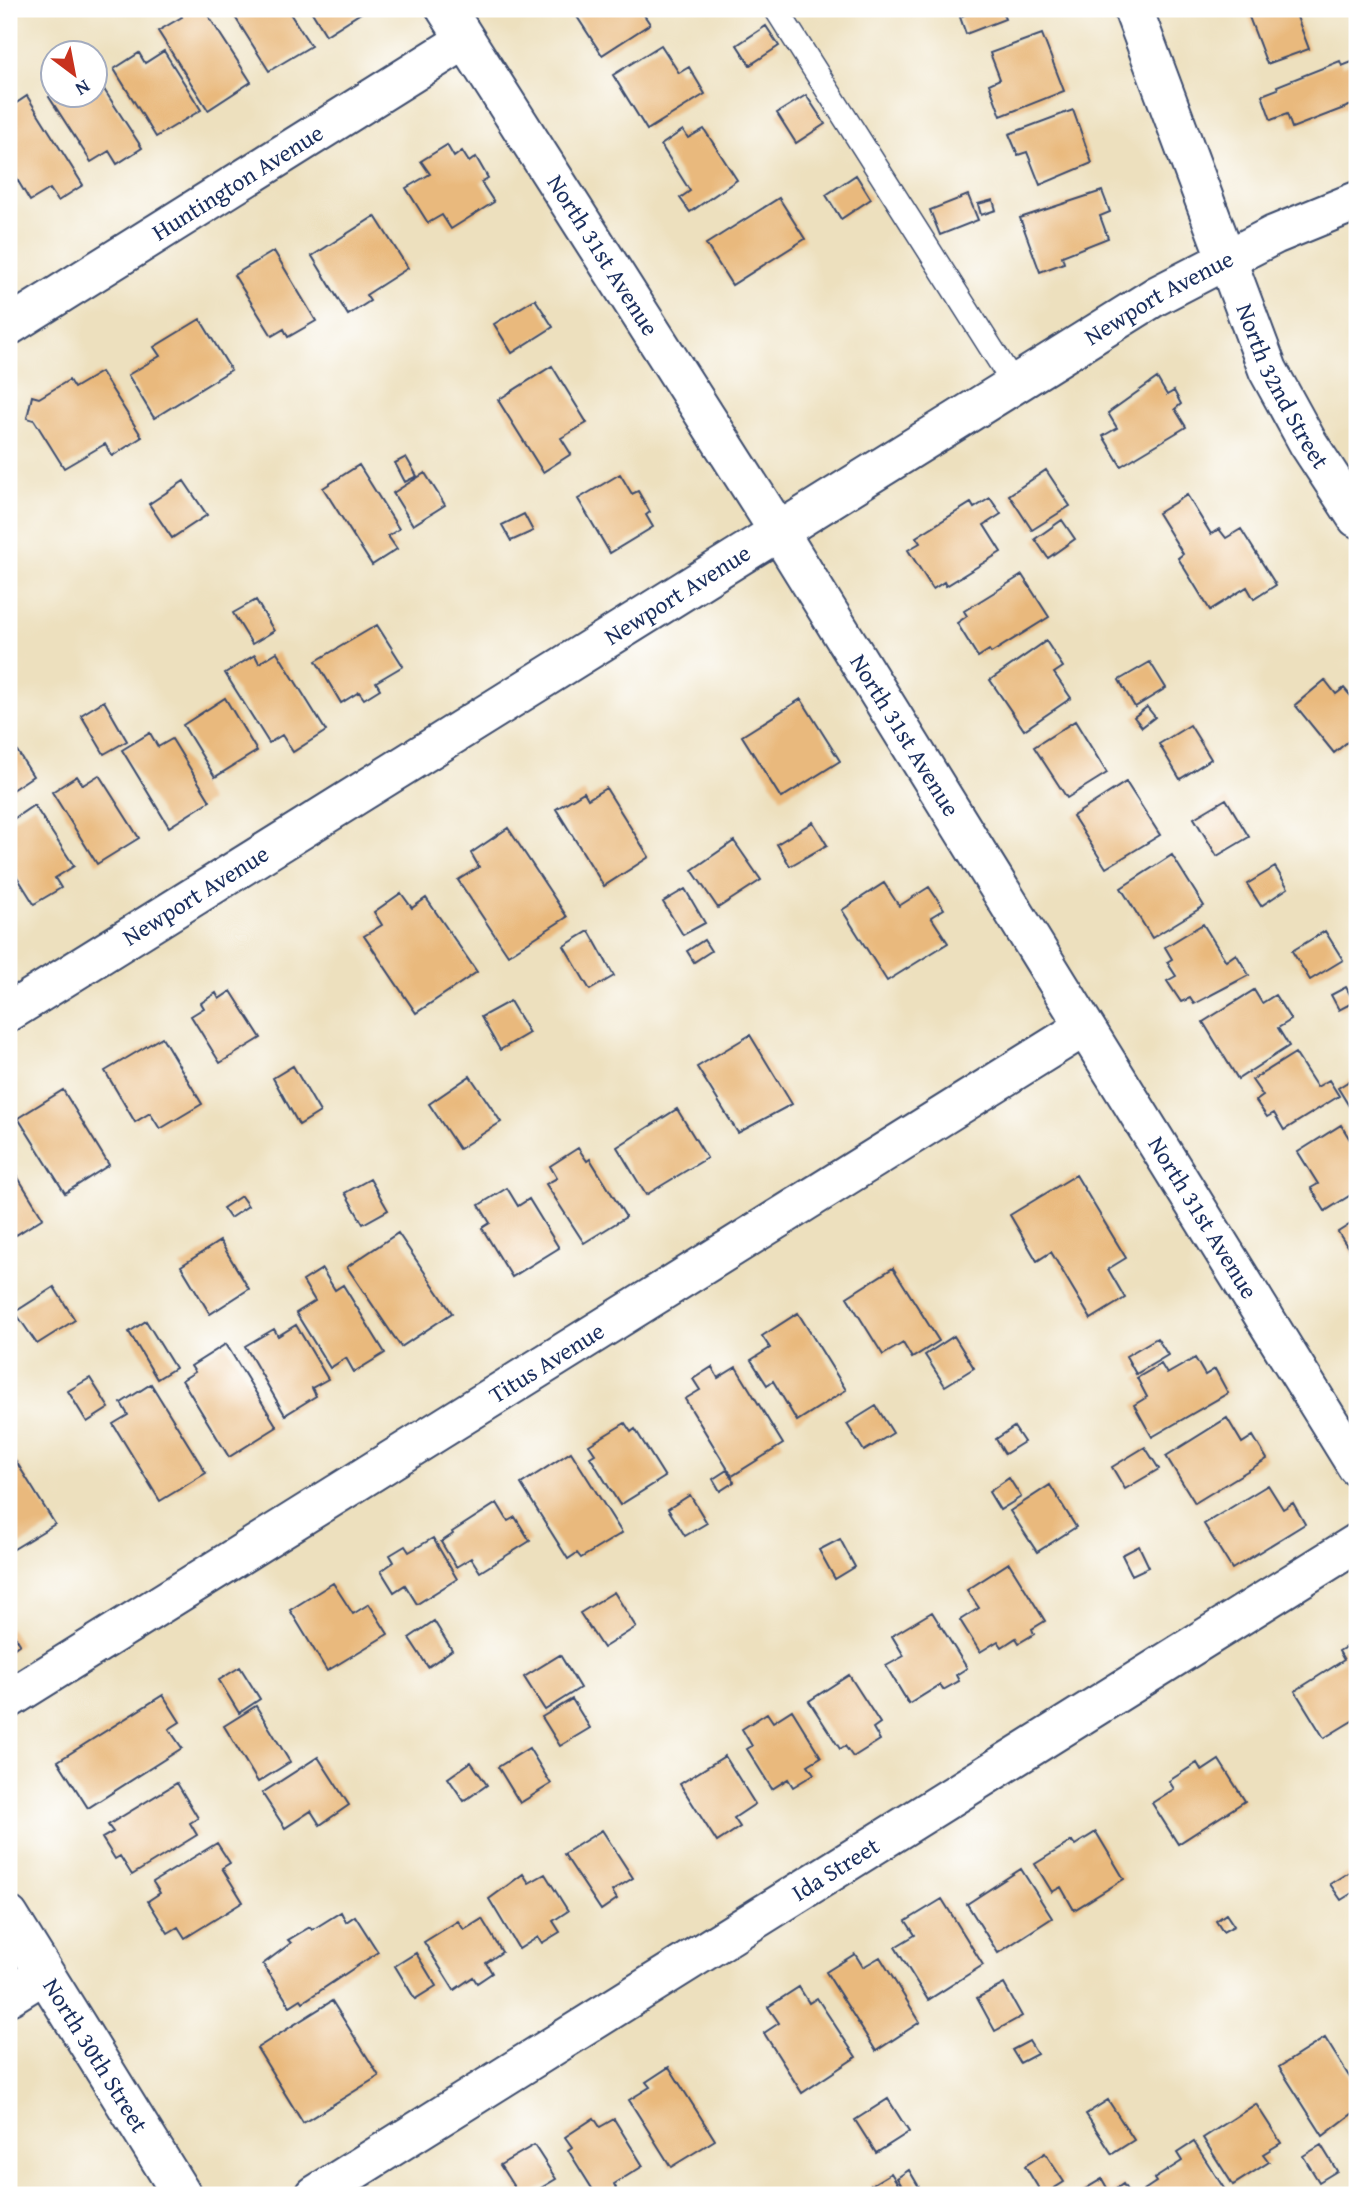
<svg xmlns="http://www.w3.org/2000/svg" width="1366" height="2204" font-family="'Gentium Book Plus',serif">
	<style>
		.building { fill: #e9b97d }
		.lines { fill: none; stroke-linecap: round; stroke-linejoin: round }
		.service-casing { stroke: #3a4a6c; stroke-width: 26 }
		.minor-casing { stroke: #3a4a6c; stroke-width: 42 }
		.trunk-casing { stroke: #3a4a6c; stroke-width: 42 }
		.service { stroke: #fff; stroke-width: 23 }
		.minor { stroke: #fff; stroke-width: 38 }
		.trunk { stroke: #fff; stroke-width: 38 }
		.labels { text-anchor: middle; stroke-width: 7; stroke-linejoin: round; paint-order: stroke }
		.street-label { font-size: 24px; fill: #1b2f5e; stroke: #fff }
	</style>
	<rect width="100%" height="100%" fill="#fff"/>
	<filter id="ink" filterUnits="userSpaceOnUse"><feTurbulence type="fractalNoise" baseFrequency=".0143" numOctaves="2"/><feDisplacementMap in="SourceGraphic" scale="14" xChannelSelector="R" yChannelSelector="G"/><feConvolveMatrix kernelMatrix="1 2 1 2 8 2 1 2 1" color-interpolation-filters="sRGB"/></filter>
	<filter id="wash" filterUnits="userSpaceOnUse"><feTurbulence type="fractalNoise" baseFrequency=".00686" numOctaves="4" result="noise"/><feDisplacementMap in="SourceGraphic" scale="28" xChannelSelector="R" yChannelSelector="G"/><feGaussianBlur stdDeviation="1.57" result="paint"/><feColorMatrix in="noise" values="0 0 0 0 0 0 0 0 0 0 0 0 0 0 0 0 0 1.4 0 .05"/><feComposite in="paint" operator="in"/></filter>
	<g filter="url(#wash)">
		<rect width="100%" height="100%" fill="#ede0be"/>
		<g id="blocks">
			<path class="building" d="M177 9H204L251 82 208 110 158 31 182 17Z
				M230 9H287L311 46 269 71Z
				M310 9H367L326 35Z
				M572 9H640L650 24 602 55Z
				M945 9H1017L1003 14 1005 19 966 34 960 17 966 14 964 9 948 15Z
				M1246 9H1294L1309 49 1267 64Z
				M766 26 779 46 750 65 737 45Z
				M1042 34 1064 91 1001 116 989 84 1000 79 990 53Z
				M661 45 679 73 689 67 705 94 647 130 613 75Z
				M164 51 201 110 156 137 114 69 139 53 145 63Z
				M1357 60V103L1292 128 1287 114 1271 120 1262 95 1278 89 1277 86 1340 61 1342 66Z
				M94 74 142 148 117 164 109 151 91 162 49 97 54 94H94Z
				M806 95 825 124 796 143 777 113Z
				M27 96 83 185 58 201 50 189 30 201 9 166V108Z
				M1073 110 1092 163 1040 185 1027 152 1018 155 1009 134Z
				M704 129 737 180 690 212 680 198 690 191 661 145 683 130 688 138Z
				M447 145 454 157 462 151 469 162 476 157 488 178 481 182 494 202 451 229 442 215 428 223 406 188 430 174 421 161Z
				M856 175 871 199 841 219 826 195Z
				M1102 191 1110 212 1100 216 1108 238 1062 256 1064 263 1040 272 1020 218Z
				M968 195 978 220 940 235 930 210Z
				M779 198 805 239 732 285 706 244Z
				M993 200 996 210 981 215 978 204Z
				M375 216 408 268 366 295 370 301 348 315 312 256Z
				M274 251 316 321 288 337 284 329 272 336 234 275Z
				M535 299 553 327 512 353 494 324Z
				M200 319 231 370 154 418 128 375 160 356 154 347Z
				M552 366 587 423 561 438 571 454 543 472 498 400Z
				M101 372 142 437 112 456 105 444 64 468 34 420 27 418 32 396 39 398 69 380 74 388Z
				M1157 378 1167 395 1174 391 1181 404 1175 409 1186 427 1121 466 1103 436 1117 428 1108 413Z
				M406 457 417 476 405 482 395 463Z
				M359 465 399 529 388 536 397 549 372 565 323 488Z
				M1046 470 1070 506 1032 530 1009 495Z
				M425 473 445 505 413 525 393 493Z
				M620 474 632 494 638 491 650 512 646 515 653 527 610 553 578 499Z
				M184 481 207 515 172 538 149 504Z
				M1187 495 1211 534 1219 529 1226 538 1241 529 1276 585 1254 599 1247 587 1210 610 1178 558 1183 554 1158 513Z
				M990 498 1001 514 984 525 1001 552 946 586 944 582 933 589 908 550 920 543 916 537 971 503 974 508Z
				M524 514 533 531 511 541 502 525Z
				M1062 520 1075 539 1048 558 1035 539Z
				M1022 575 1049 617 991 653 989 650 978 657 957 623 967 616 964 611Z
				M256 600 274 631 252 644 233 613Z
				M377 625 403 666 376 682 380 689 364 699 359 692 341 703 316 661Z
				M1046 641 1063 667 1054 673 1071 698 1024 730 990 680Z
				M277 652 326 731 293 752 282 735 269 743 225 673 255 655 259 663Z
				M1150 662 1166 688 1135 707 1119 680Z
				M1325 680 1336 694 1344 688 1355 701 1357 699V734L1334 753 1295 705Z
				M225 698 257 751 215 777 183 725Z
				M801 699 840 761 781 798 742 736Z
				M104 701 127 741 104 754 81 715Z
				M1147 707 1155 717 1142 727 1134 717Z
				M1075 721 1107 773 1067 798 1034 747Z
				M1190 725 1211 759 1180 779 1159 744Z
				M150 733 158 747 172 739 210 801 169 827 122 750Z
				M14 746 33 776 9 792V749Z
				M99 775 139 838 97 864 52 792 77 776 83 785Z
				M1126 782 1160 835 1106 868 1073 816Z
				M606 788 649 857 604 886 556 809 584 792 588 799Z
				M1226 799 1249 837 1217 856 1194 818Z
				M34 805 74 866 55 878 61 888 34 904 9 864V822Z
				M813 822 827 845 790 866 777 844Z
				M508 828 567 917 508 955 458 880 479 867 471 853Z
				M734 841 761 880 718 908 692 870Z
				M1172 855 1204 906 1152 938 1121 888Z
				M1275 867 1288 888 1261 906 1247 884Z
				M884 883 899 906 929 887 944 909 931 917 948 943 887 981 842 910Z
				M685 889 705 923 683 935 663 902Z
				M401 893 412 908 426 898 477 972 416 1013 364 936 382 925 374 912Z
				M1203 924 1226 961 1236 954 1249 975 1194 1004 1190 998 1181 1002 1167 981 1176 976 1167 962 1172 959 1165 947Z
				M589 931 614 976 590 990 564 946Z
				M1325 931 1343 960 1310 980 1292 951Z
				M704 940 711 951 694 962 687 951Z
				M1346 987 1354 1002 1339 1010 1331 995Z
				M1254 990 1262 1003 1275 995 1291 1020 1278 1028 1289 1046 1238 1079 1203 1022Z
				M231 991 261 1038 220 1063 191 1016 204 1008 201 1003 216 993 219 999Z
				M510 1001 529 1033 500 1050 481 1017Z
				M750 1035 792 1104 738 1133 697 1067Z
				M162 1037 202 1104 160 1129 150 1113 135 1122 105 1071Z
				M1295 1053 1317 1087 1329 1080 1339 1096 1284 1130 1274 1113 1267 1117 1256 1101 1263 1096 1252 1080Z
				M293 1066 320 1112 299 1125 273 1078Z
				M470 1076 501 1122 459 1149 429 1104Z
				M1357 1076V1101L1349 1106 1338 1088Z
				M63 1090 109 1165 65 1193 18 1118Z
				M677 1109 707 1158 646 1195 617 1147Z
				M1341 1125 1357 1151V1191L1325 1211 1311 1188 1318 1184 1298 1152Z
				M578 1148 587 1161 590 1159 626 1217 584 1243 546 1184 557 1178 550 1166Z
				M9 1163 43 1218 16 1235 11 1227 9 1229Z
				M1076 1175 1126 1258 1108 1269 1125 1298 1091 1319 1051 1252 1037 1261 1010 1215Z
				M370 1179 388 1210 363 1224 345 1193Z
				M507 1188 518 1206 529 1199 559 1248 512 1277 482 1228 490 1223 479 1205Z
				M241 1196 248 1206 230 1218 223 1208Z
				M1357 1220V1251L1352 1254 1338 1232Z
				M398 1233 452 1313 401 1347 347 1267Z
				M220 1241 249 1289 210 1314 181 1266Z
				M893 1268 939 1341 912 1358 903 1343 883 1355 847 1297Z
				M322 1269 335 1290 343 1285 385 1353 354 1372 346 1358 330 1368 296 1313 315 1301 303 1281Z
				M54 1287 75 1320 37 1344 15 1312Z
				M798 1313 846 1390 797 1421 773 1381 767 1385 751 1360 770 1348 762 1336Z
				M146 1321 175 1368 157 1379 129 1332Z
				M296 1325 328 1379 312 1388 316 1396 285 1415 245 1346 274 1329 278 1336Z
				M954 1336 974 1368 945 1386 925 1355Z
				M1157 1338 1168 1355 1136 1374 1126 1356Z
				M226 1344 277 1427 229 1457 182 1380 195 1372 191 1366Z
				M1195 1358 1205 1375 1215 1369 1228 1393 1152 1437 1134 1405 1147 1397 1137 1378 1161 1364 1167 1374Z
				M712 1367 718 1378 736 1367 783 1444 732 1476 685 1399 700 1390 693 1379Z
				M90 1378 109 1408 87 1422 68 1391Z
				M151 1384 206 1473 160 1501 113 1424 128 1415 121 1403Z
				M876 1406 893 1433 864 1451 847 1424Z
				M1227 1418 1242 1443 1253 1436 1267 1459 1195 1503 1166 1456Z
				M625 1423 631 1432 635 1429 665 1477 620 1505 590 1457 595 1454 589 1445Z
				M1014 1427 1024 1442 1005 1454 996 1439Z
				M1145 1447 1159 1469 1125 1489 1112 1467Z
				M571 1452 622 1533 581 1558 577 1553 568 1559 521 1484Z
				M12 1455 55 1524 9 1552V1457Z
				M727 1470 734 1482 720 1491 713 1479Z
				M1009 1478 1021 1497 1000 1510 989 1492Z
				M1050 1485 1076 1527 1037 1552 1010 1511Z
				M1268 1485 1283 1509 1293 1503 1305 1524 1232 1569 1204 1524Z
				M690 1495 707 1523 685 1536 668 1509Z
				M497 1503 508 1521 515 1517 530 1541 480 1572 471 1558 456 1567 441 1542 453 1534 452 1532Z
				M433 1538 457 1579 417 1604 405 1585 394 1592 381 1571 394 1562 390 1555 405 1546 409 1552Z
				M840 1539 855 1567 835 1579 819 1550Z
				M1139 1546 1149 1567 1132 1575 1122 1555Z
				M1009 1563 1045 1621 1032 1629 1034 1634 1019 1643 1016 1638 1002 1647 998 1641 980 1652 960 1620 979 1608 967 1590Z
				M333 1583 353 1614 369 1604 388 1634 327 1671 290 1610Z
				M614 1592 636 1627 603 1648 580 1613Z
				M932 1612 967 1668 956 1675 959 1681 943 1690 940 1685 909 1704 886 1666 904 1656 892 1636Z
				M434 1621 452 1650 428 1667 409 1638Z
				M9 1626 20 1644 9 1652Z
				M1356 1641 1357 1718 1324 1738 1295 1691 1344 1660 1339 1651Z
				M560 1655 580 1688 545 1710 524 1677Z
				M240 1667 260 1699 239 1713 219 1680Z
				M849 1675 880 1723 873 1728 880 1740 853 1757 845 1746 840 1749 809 1701Z
				M163 1695 180 1722 169 1729 182 1748 88 1808 58 1761Z
				M572 1699 590 1728 560 1746 542 1717Z
				M256 1706 290 1762 258 1782 224 1726Z
				M792 1710 821 1757 808 1765 814 1774 793 1787 788 1779 772 1789 747 1749 752 1746 742 1729 767 1713 773 1722Z
				M529 1748 551 1784 520 1803 498 1767Z
				M725 1756 755 1804 734 1818 740 1827 717 1842 680 1784Z
				M318 1757 349 1805 320 1825 311 1811 285 1828 262 1793Z
				M1219 1760 1245 1801 1178 1844 1152 1803 1174 1789 1169 1781 1197 1763 1202 1771Z
				M471 1762 487 1785 464 1801 448 1778Z
				M177 1783 198 1818 190 1823 197 1835 132 1875 120 1856 115 1859 102 1838 113 1832 108 1825Z
				M602 1830 633 1878 612 1891 617 1899 601 1910 564 1854Z
				M1096 1832 1124 1879 1074 1910 1061 1887 1052 1892 1035 1864 1072 1841 1075 1845Z
				M217 1843 230 1863 222 1868 243 1902 185 1938 178 1927 168 1933 148 1901 160 1893 153 1882Z
				M1021 1869 1052 1918 998 1953 967 1904Z
				M1354 1869 1357 1875V1890L1341 1900 1330 1884Z
				M523 1874 529 1883 545 1874 568 1911 553 1921 560 1932 542 1943 538 1937 519 1949 489 1899Z
				M942 1899 983 1965 928 2000 895 1947 915 1935 906 1921Z
				M341 1912 346 1922 355 1916 378 1952 303 2002 301 1999 290 2006 263 1964 291 1943 288 1940 310 1927 312 1930Z
				M1226 1914 1234 1926 1223 1932 1216 1921Z
				M482 1919 502 1952 486 1963 492 1973 477 1983 473 1977 454 1990 424 1942 458 1921 464 1930Z
				M416 1953 436 1986 415 1999 395 1966Z
				M855 1954 863 1967 880 1957 920 2022 876 2051 826 1972Z
				M1004 1984 1022 2016 995 2031 977 1998Z
				M799 1987 809 2003 817 1998 856 2057 802 2093 764 2033 779 2023 768 2007Z
				M332 2001 379 2076 303 2123 257 2048Z
				M1325 2038 1357 2089V2110L1323 2136 1279 2067Z
				M1029 2041 1037 2054 1020 2063 1012 2050Z
				M669 2067 715 2140 671 2167 629 2100 650 2087 646 2082Z
				M888 2099 909 2132 876 2153 855 2120Z
				M1108 2100 1134 2140 1112 2154 1086 2114Z
				M1256 2104 1281 2143 1263 2154 1269 2162 1233 2185 1203 2138Z
				M594 2118 600 2127 614 2119 643 2166 614 2184 616 2188 608 2195H585L593 2190 568 2150 572 2147 565 2137Z
				M1194 2142 1227 2193 1147 2195 1144 2190 1156 2182 1154 2179 1182 2161 1177 2153Z
				M534 2145 556 2179 529 2195H519L500 2165Z
				M1321 2145 1337 2171 1319 2182 1303 2156Z
				M1045 2153 1064 2182 1043 2195 1025 2166Z
				M909 2170 919 2187 907 2194 897 2178Z
				M891 2173 904 2194 877 2195 871 2185Z
				M1102 2179 1110 2193 1123 2184 1130 2195H1075Z"/>
		</g>
	</g>
	<g filter="url(#ink)">
		<use href="#blocks" fill-opacity="0" stroke="#3a4a6c" stroke-width="2"/>
		<g class="lines">
			<g class="service-casing">
				<path id="service" d="M776 9 1014 384"/>
			</g>
			<g class="minor-casing">
				<g id="minor">
					<path id="s1" d="M446 9 779 532 1357 1467"/>
					<path id="s2" d="M1133 9 1268 370 1308 443 1357 518"/>
					<path id="s3" d="M9 326 465 40"/>
					<path id="s4" d="M9 1012 1156 296 1274 235 1357 201"/>
					<path id="s5" d="M9 1699 1083 1028"/>
					<path d="M9 1996 44 1974"/>
					<path id="s6" d="M315 2195 1357 1543"/>
				</g>
			</g>
			<g class="trunk-casing">
				<g id="trunk">
					<path id="s7" d="M9 1916 182 2195"/>
				</g>
			</g>
			<use href="#service" class="service"/>
			<use href="#minor" class="minor"/>
			<use href="#trunk" class="trunk"/>
		</g>
	</g>
	<g class="labels">
		<g class="street-label">
			<text dy="8" stroke="none"><textPath href="#s3" startOffset="270">Huntington Avenue</textPath></text>
			<text dy="8" stroke="none"><textPath href="#s1" startOffset="292">North 31st Avenue</textPath></text>
			<text dy="8" stroke="none"><textPath href="#s4" startOffset="1354">Newport Avenue</textPath></text>
			<text dy="8" stroke="none"><textPath href="#s2" startOffset="406">North 32nd Street</textPath></text>
			<text dy="8" stroke="none"><textPath href="#s4" startOffset="788">Newport Avenue</textPath></text>
			<text dy="8" stroke="none"><textPath href="#s1" startOffset="859">North 31st Avenue</textPath></text>
			<text dy="8" stroke="none"><textPath href="#s4" startOffset="220">Newport Avenue</textPath></text>
			<text dy="8" stroke="none"><textPath href="#s1" startOffset="1426">North 31st Avenue</textPath></text>
			<text dy="8" stroke="none"><textPath href="#s5" startOffset="634">Titus Avenue</textPath></text>
			<text dy="8" stroke="none"><textPath href="#s6" startOffset="614">Ida Street</textPath></text>
			<text dy="8" stroke="none"><textPath href="#s7" startOffset="164">North 30th Street</textPath></text>
		</g>
	</g>
	<rect width="1366" height="2204" fill="none" stroke="#fff" stroke-width="35"/>
	<g transform="translate(74 74) rotate(148)"><circle r="33" fill="#ffffff" stroke="#a4acbf" stroke-width="2"/>
	<path d="M0-5L12 26L0 18L-12 26Z" fill="#c8321e"/>
	<text y="-10" font-size="19" font-weight="bold" text-anchor="middle" fill="#1b2f5e">N</text>
	</g>
</svg>
